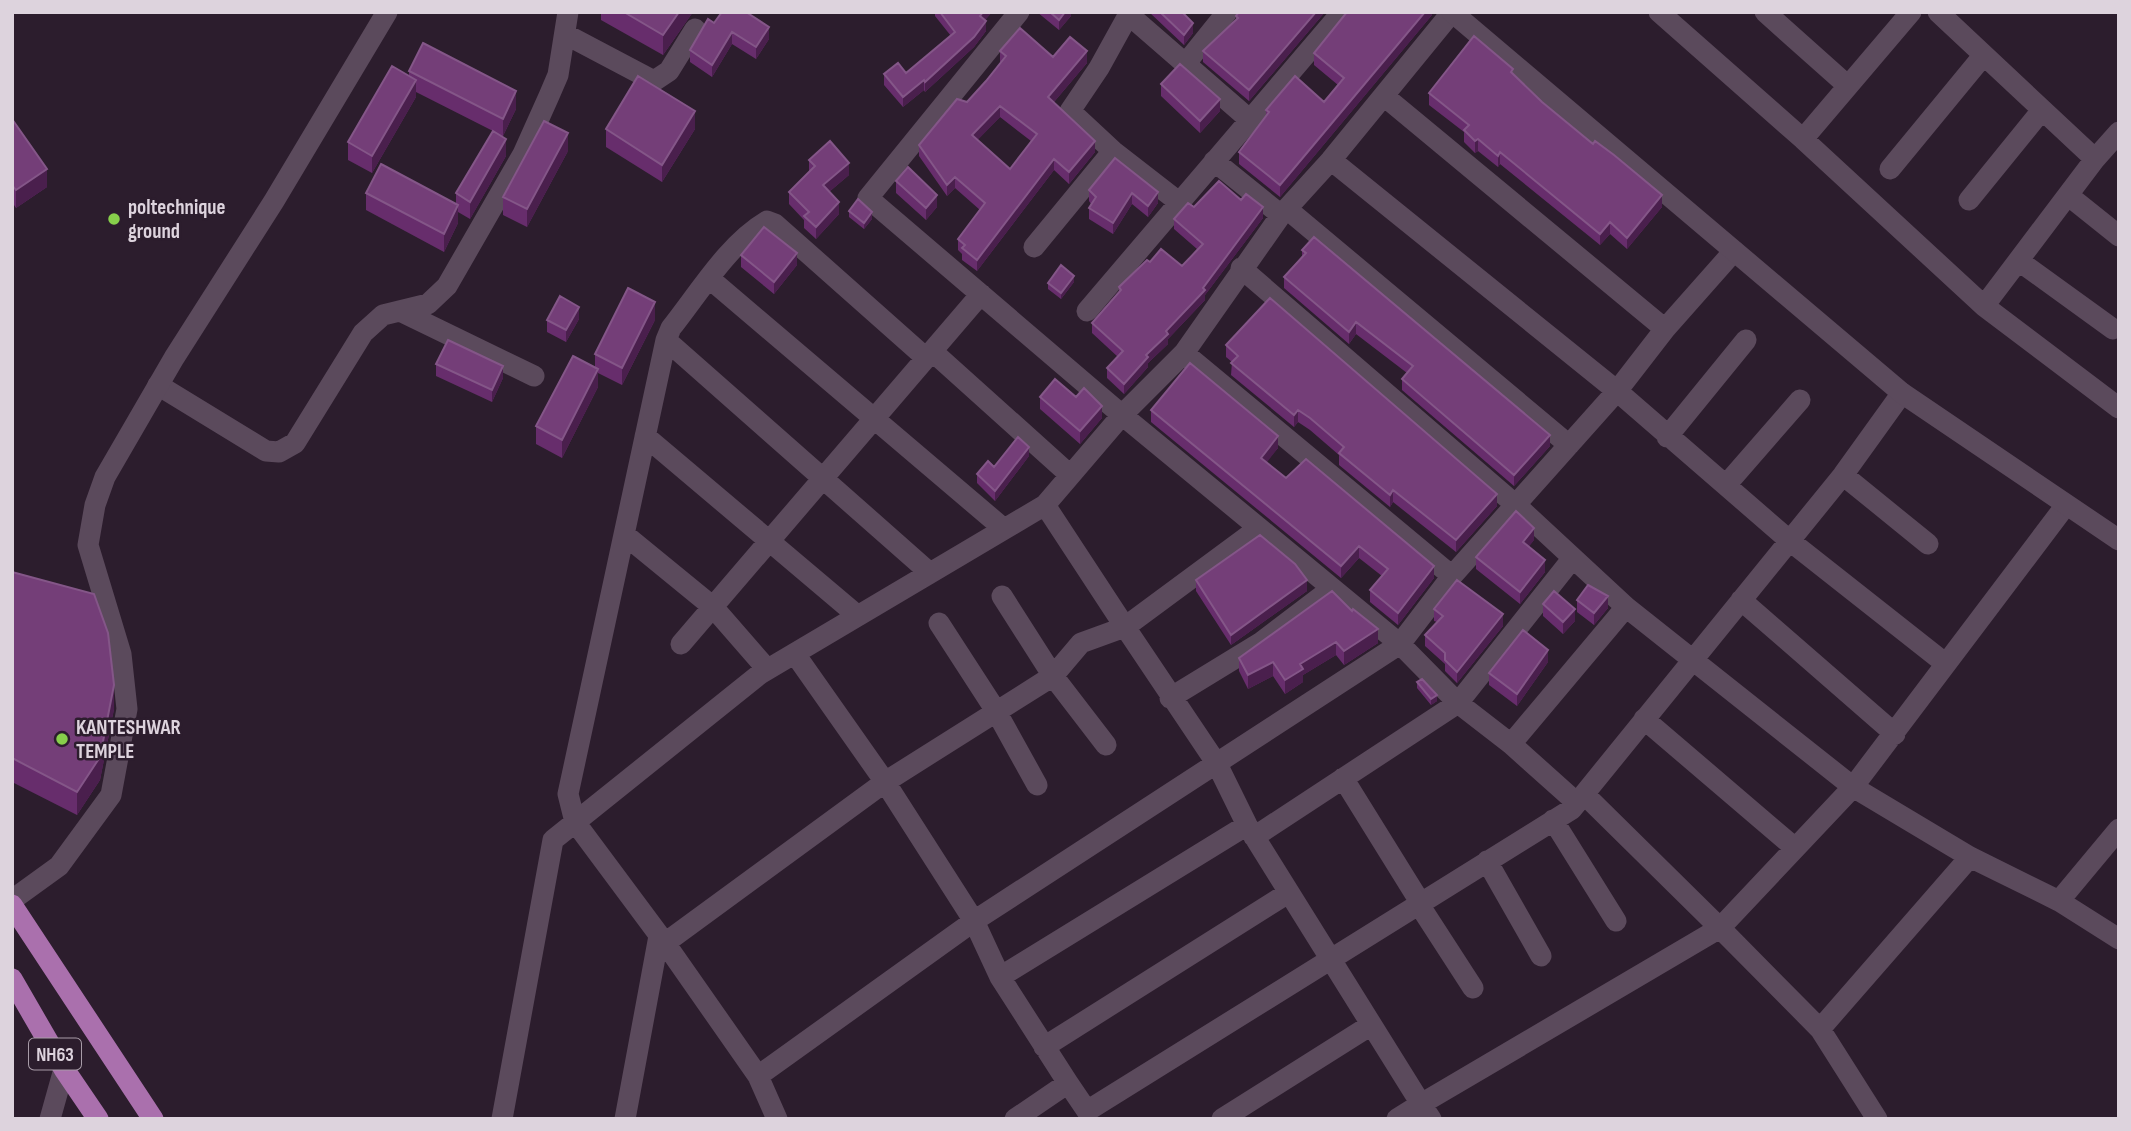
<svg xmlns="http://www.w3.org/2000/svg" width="2131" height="1131" font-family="'Sofia Sans Condensed',sans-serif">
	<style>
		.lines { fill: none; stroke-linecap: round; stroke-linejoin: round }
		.minor { stroke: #5b4a5c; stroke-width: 21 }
		.tertiary { stroke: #5b4a5c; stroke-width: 21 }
		.secondary { stroke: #5b4a5c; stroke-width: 21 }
		.trunk { stroke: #aa70ad; stroke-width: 21 }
		.wall { fill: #672d6c; fill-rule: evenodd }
		.shaded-wall { fill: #4a1f4d }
		.building { fill: #743e78; stroke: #845688; stroke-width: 2; fill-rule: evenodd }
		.poi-dot { fill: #87cf4b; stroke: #2c1d2d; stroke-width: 2.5 }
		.labels { text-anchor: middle; stroke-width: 5; stroke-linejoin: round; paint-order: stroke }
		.shield { fill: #2c1d2d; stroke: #a89ca8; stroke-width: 2 }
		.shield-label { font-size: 19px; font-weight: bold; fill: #ddd3dd }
		.poi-label { font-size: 21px; font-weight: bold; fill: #ddd3dd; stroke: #2c1d2d; text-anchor: start }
	</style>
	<rect width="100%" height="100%" fill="#2c1d2d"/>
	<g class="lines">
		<path class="minor" d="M1019 12 868 198 1122 415 1184 353 1281 215 1331 160 1452 12
			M1130 12 1099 68 1070 111 1113 151 1180 203
			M1659 12 1803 139 1984 306 2119 408
			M1765 12 1848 86
			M1938 12 2095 159
			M1128 14 1250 120
			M565 34 654 81 669 71 695 29
			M1186 63 1227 12
			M1384 96 1665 329
			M1803 139 1911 12
			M1331 160 1617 391 1790 541 1946 664
			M1214 161 1281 215
			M1890 169 1983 56
			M2069 196 2119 236
			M1969 200 2042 110
			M1287 209 1569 445
			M1034 247 1113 151
			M2019 261 2113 329
			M1241 268 1517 506 1626 607 1853 787 1720 928 1584 794
			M710 279 1004 529
			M1984 306 2095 159 2119 132
			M400 311 534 376
			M1087 311 1342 12
			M666 340 930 573
			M932 351 1070 475
			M1184 353 1452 576
			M158 385 266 451 279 452 295 443 363 333 383 315 428 304 447 286 523 154 549 96 558 75 568 12
			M645 436 858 616
			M1667 437 1746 340
			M1843 475 1928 544
			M1726 485 1800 400
			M1259 528 1125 627 1217 764 1247 825 1421 1104 1720 928 1820 1029 1877 1119
			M625 535 713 607 767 669
			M1002 596 1053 676 1106 745
			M1741 600 1895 734
			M939 623 996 711 1037 785
			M681 644 981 294
			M795 654 885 782 974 921 1000 977 1068 1083
			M1170 698 1260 643 1331 589
			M1644 719 1795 848
			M1343 778 1420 902
			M1577 803 1511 744 1626 607
			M1553 820 1616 921
			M2119 829 2059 901 2119 939
			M1254 837 1458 703 1572 559
			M1487 861 1541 956
			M2059 901 1970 857 1853 787 2066 505
			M1418 903 1473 988
			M665 943 575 822 568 794 666 340 671 328C699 293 728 244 767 221L775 224 926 358
			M1000 977 1247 825
			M1820 1029 1970 857
			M1044 1047 1288 893
			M758 1076 974 921 1400 644 1452 576 1617 391 1665 329 1734 251
			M50 1119 64 1069
			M502 1119 553 840 760 674 1045 505 1122 415 1400 644 1458 703 1511 744
			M625 1119 659 936
			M777 1119 758 1076 665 943 885 782 1053 676 1081 643 1125 627 1045 505
			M1015 1119 1068 1083 1087 1111 1572 809 1843 475 1902 393
			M1222 1119 1371 1025
			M1397 1119 1421 1104 1431 1119"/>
		<path class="tertiary" d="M1452 12 1902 393 2119 540"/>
		<path class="secondary" d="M12 900 59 866 111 795 127 709 121 654 88 545 95 505 105 477 174 358 274 201 387 12"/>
		<path class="trunk" d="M12 905 153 1119
			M12 979 64 1069 98 1119"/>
	</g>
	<path class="wall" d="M601 12H693L663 55 601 20Z
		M935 12H992L985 20 986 31 974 47 925 92 924 90 903 107 884 85V74L906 73 951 36 935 16Z
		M1037 12H1071V16L1059 30Z
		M1149 12H1184L1183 13 1193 33 1184 45Z
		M1325 12 1249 101 1203 62V51L1236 20V16Z
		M1432 12V15L1280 197 1239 164V152L1266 117V110L1324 102 1338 85 1314 65V53Z
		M714 23 769 39 756 59 732 44 712 77 690 62V50Z
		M1000 51 1053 57 1087 63 1054 102 1095 152 1069 184 1054 170 977 271 962 260V254L958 250V239L980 210 955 188 947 196 919 156V145L967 102 986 81 1001 63 1000 62ZM1000 117 1031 141 1010 169 977 140Z
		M409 71 516 109 503 136 506 156 470 219 458 212V223L444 252 366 210V193L456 204V193L493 131 416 92V97L372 173 348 160V142L409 76Z
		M1513 74 1542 102 1662 207 1627 249 1610 234 1600 245 1500 164 1498 167 1478 151 1475 153 1464 142V132L1429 105V93Z
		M1161 84 1220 111 1200 133 1161 96Z
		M12 119 47 187 16 208 12 202Z
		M606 129H695L662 182 606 147Z
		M568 151 527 227 503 215V197Z
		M809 160 849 175 829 192 839 214 816 239 804 228V220L789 204V192L809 172Z
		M896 181 937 207 926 220 896 193Z
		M1089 190 1158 192V203L1148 217 1132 204 1113 234 1089 219V208L1091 204 1089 201Z
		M1241 200 1263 218 1205 295V300L1168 339V344L1148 363V367L1124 394 1107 378V368L1118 357 1092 333V323L1119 292V287L1150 262 1182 266 1197 249 1174 229V219L1194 207Z
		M849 211 872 219 864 229 849 217Z
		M1302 250 1550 446 1514 486 1402 390V379L1407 373 1356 334 1349 344 1284 288V277L1302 256Z
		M741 255 797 265 774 294 741 267Z
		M1074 282 1061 299 1048 289V283Z
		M579 319 566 342 547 332V320Z
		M655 320 622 385 598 373V387L562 458 536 444V426L595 368V354Z
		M1226 345 1497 506 1456 552 1393 502 1390 507 1339 465V455L1310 430 1298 422 1294 427 1231 375 1232 362 1226 357Z
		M436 364 503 378 492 402 436 376Z
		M1040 397 1102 418 1080 444 1040 409Z
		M1151 410 1278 448 1266 462 1286 478 1434 578 1398 625 1370 602V590L1382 576 1359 558 1341 578 1151 422Z
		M1029 456 995 501 977 483V474L994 467Z
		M1534 540 1529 546 1545 572 1520 604 1476 569V557Z
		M12 572 114 709 100 780 77 815 12 782Z
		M1196 580 1307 591 1231 645 1196 591Z
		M1332 591 1378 643 1344 665 1336 655 1303 675V682L1285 694 1273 676 1248 689 1239 671V658Z
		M1577 600 1608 608 1594 625 1577 612Z
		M1543 604 1575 621 1563 634 1543 616Z
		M1434 609 1503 626 1457 683 1445 671V664L1425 646V635L1437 622 1434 621Z
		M1548 662 1517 706 1489 685V673Z
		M1417 682 1437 701 1431 705 1417 688Z"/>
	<path class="shaded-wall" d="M679 12H693L663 55V35Z
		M983 12H992L980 26V16Z
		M1065 12H1071V16L1059 30V20Z
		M1316 12H1325L1249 101V90Z
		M1425 12H1432V15L1280 197V185Z
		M986 21V31L974 47 925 92V82Z
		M1193 23V33L1184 45V35Z
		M769 27V39L756 59V47Z
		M732 32V44L712 77V65Z
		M1087 51V63L1048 109V97Z
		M416 80V97L372 173V156Z
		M924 80V90L903 107V97Z
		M516 91V109L503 136V119Z
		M1220 99V111L1200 133V121Z
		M1000 106V117L972 146V135Z
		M695 111V129L662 182V165Z
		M568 133V151L527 227V209Z
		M506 139V156L470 219V202Z
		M1478 139V151L1475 153V141Z
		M1095 141V152L1069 184V172Z
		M1500 152V164L1498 167V156Z
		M1054 159V170L977 271V260Z
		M849 163V175L823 197V185Z
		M47 169V187L16 208V190Z
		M955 177V188L947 196V185Z
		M1158 192V203L1148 217V206Z
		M1132 193V204L1113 234V223Z
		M937 195V207L926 220V208Z
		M1662 195V207L1627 249V238Z
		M839 202V214L816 239V227Z
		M458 205V223L444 252V234Z
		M1263 207V218L1205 295V300L1168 339V344L1148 363V367L1124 394V384L1146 355 1203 288Z
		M872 212V219L864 229V223Z
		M1610 222V234L1600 245V234Z
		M797 253V265L774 294V282Z
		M1074 276V282L1061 299V293Z
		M655 302V320L622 385V368Z
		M579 307V319L566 342V330Z
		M1356 322V334L1349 344V332Z
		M503 366V378L492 402V390Z
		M598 369V387L562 458V440Z
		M1102 406V418L1080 444V431Z
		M1298 410V422L1294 427V415Z
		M1550 435V446L1514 486V475Z
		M1278 436V448L1261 470V458Z
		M1029 447V456L995 501V491Z
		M1393 490V502L1390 507V495Z
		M1497 494V506L1456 552V540Z
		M1534 528V540L1523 554V542Z
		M1359 546V558L1341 578V566Z
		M1545 560V572L1520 604V592Z
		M1434 566V578L1398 625V613Z
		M1307 580V591L1231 645V635Z
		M1608 596V608L1594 625V613Z
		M1575 609V621L1563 634V622Z
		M1503 614V626L1457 683V672Z
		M1378 629V643L1344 665V651Z
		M1336 642V655L1303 675V682L1285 694V680L1300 664Z
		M1548 650V662L1517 706V694Z
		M1273 662V676L1248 689V675Z
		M114 685V709L100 780 77 815V792Z
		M1437 695V701L1431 705V699Z"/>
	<path class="building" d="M624 12H679L663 35Z
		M722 12H746L769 27 756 47 732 32 712 65 690 50 708 19 714 23Z
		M940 12H983L980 16 986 21 974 37 925 82 924 80 903 97 884 74 898 63 906 73 955 32Z
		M1050 12H1065L1059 20Z
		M1160 12H1182L1193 23 1184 35Z
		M1239 12H1316L1249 90 1203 51 1238 18 1236 16Z
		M1347 12H1425L1280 185 1239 152 1269 112 1266 110 1295 76 1324 102 1344 78 1314 53Z
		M1020 28 1053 57 1070 37 1087 51 1048 97 1095 141 1069 172 1054 159 977 260 962 248 965 245 958 239 985 203 955 177 947 185 919 145 957 99 967 102 986 81 1006 56 1000 51ZM1000 106 1037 134 1010 169 972 135Z
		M1474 36 1513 69 1511 72 1542 102 1593 144 1595 141 1614 155 1662 195 1627 238 1610 222 1600 234 1500 152 1498 156 1478 139 1475 141 1464 130 1469 125 1429 93Z
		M423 43 516 91 503 119 409 71Z
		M1180 64 1220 99 1200 121 1161 84Z
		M392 66 416 80 372 156 348 142Z
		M638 76 695 111 662 165 606 129Z
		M12 119 47 169 16 190 12 185Z
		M544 121 568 133 527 209 503 197Z
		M493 131 506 139 470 202 456 193Z
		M830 141 849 163 823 185 839 202 816 227 804 216 809 212 789 192 815 166 809 160Z
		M1115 158 1158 192 1148 206 1132 193 1113 223 1089 208 1096 197 1089 190Z
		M381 164 458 205 444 234 366 193Z
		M908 167 937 195 926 208 896 181Z
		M1219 181 1241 200 1246 194 1263 207 1203 288 1205 290 1166 331 1168 334 1146 355 1148 357 1124 384 1107 368 1123 351 1092 323 1121 290 1119 287 1147 260 1150 262 1161 249 1182 266 1203 244 1174 219 1188 203 1194 207Z
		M858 199 872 212 864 223 849 211Z
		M764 227 797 253 774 282 741 255Z
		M1314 237 1550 435 1514 475 1402 379 1413 366 1356 322 1349 332 1284 277 1306 253 1302 250Z
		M1061 265 1074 276 1061 293 1048 283Z
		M628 288 655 302 622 368 595 354Z
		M560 296 579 307 566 330 547 320Z
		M1270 298 1497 494 1456 540 1393 490 1390 495 1339 453 1344 447 1310 418 1298 410 1294 415 1231 363 1238 356 1226 345Z
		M448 340 503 366 492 390 436 364Z
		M573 356 598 369 562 440 536 426Z
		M1190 363 1278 436 1261 458 1286 478 1306 459 1434 566 1398 613 1370 590 1388 569 1359 546 1341 566 1151 410Z
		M1055 379 1076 397 1084 388 1102 406 1080 431 1040 397Z
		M1018 437 1029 447 995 491 977 474 988 461 994 467Z
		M1516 511 1534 528 1523 542 1545 560 1520 592 1476 557Z
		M1260 535 1295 564 1307 580 1231 635 1196 580Z
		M12 572 94 594 108 633 114 685 100 757 77 792 12 758Z
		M1457 580 1503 614 1457 672 1445 660V653L1425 635 1443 616 1434 609Z
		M1588 585 1608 596 1594 613 1577 600Z
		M1332 591 1352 611 1353 609 1378 629 1344 651 1336 642 1300 664 1303 669 1285 680 1273 662 1248 675 1239 658Z
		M1554 591 1575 609 1563 622 1543 604Z
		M1523 630 1548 650 1517 694 1489 673Z
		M1422 679 1437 695 1431 699 1417 682Z"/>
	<g class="poi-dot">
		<circle cx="114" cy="219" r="7"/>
		<circle cx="62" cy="739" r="7"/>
	</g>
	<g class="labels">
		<rect class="shield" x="29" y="1038.5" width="52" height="31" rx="5"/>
		<g class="shield-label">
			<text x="55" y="1061">NH63</text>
		</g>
		<g class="poi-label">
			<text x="128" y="214">poltechnique<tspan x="128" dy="24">ground</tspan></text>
			<text x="76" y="734">KANTESHWAR<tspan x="76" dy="24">TEMPLE</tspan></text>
		</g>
	</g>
	<rect width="2131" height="1131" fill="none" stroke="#ddd3dd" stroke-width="28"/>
</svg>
